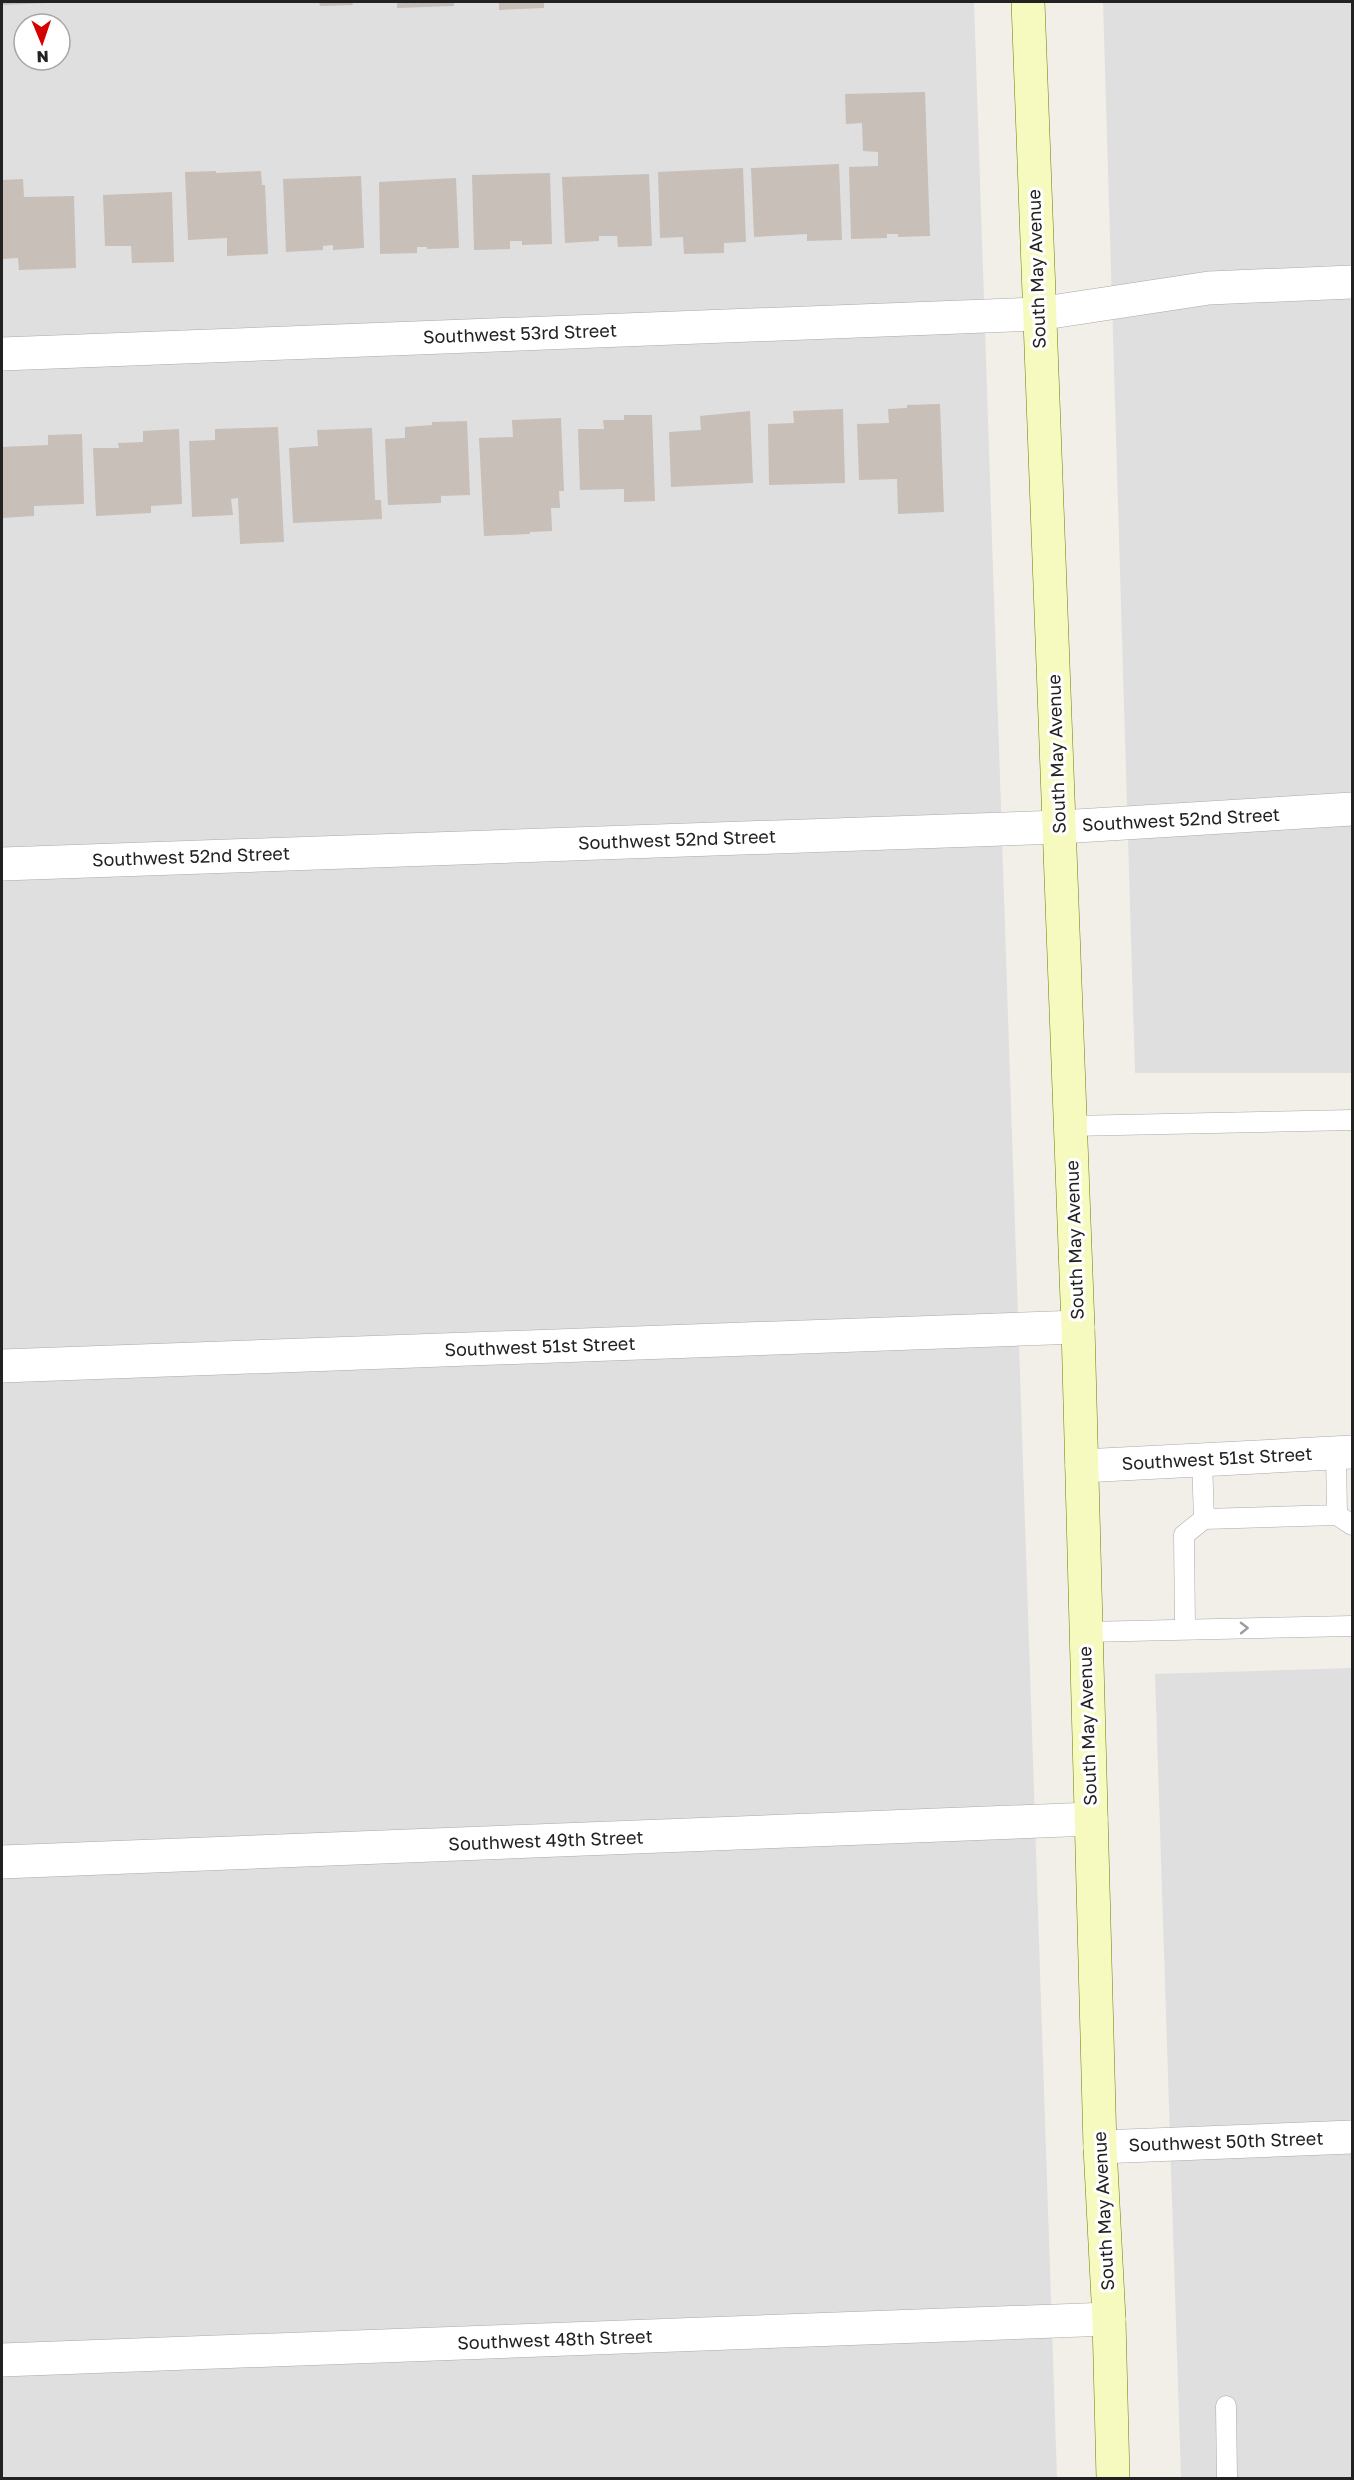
<svg xmlns="http://www.w3.org/2000/svg" width="1354" height="2480" font-family="'Golos Text',sans-serif">
	<style>
		.residential { fill: #e0dfdf; fill-rule: evenodd }
		.building { fill: #c7bfb8 }
		.lines { fill: none; stroke-linecap: round; stroke-linejoin: round }
		.service-casing { stroke: #a9a9a9; stroke-width: 21 }
		.minor-casing { stroke: #a9a9a9; stroke-width: 34 }
		.secondary-casing { stroke: #707d05; stroke-width: 34 }
		.service { stroke: #fff; stroke-width: 20 }
		.minor { stroke: #fff; stroke-width: 33 }
		.secondary { stroke: #f7fabf; stroke-width: 33 }
		.oneway { stroke: #9c9c9c }
		.labels { text-anchor: middle; stroke-width: 6; stroke-linejoin: round; paint-order: stroke }
		.street-label { font-size: 18px; fill: #222; stroke: #fff }
	</style>
	<rect width="100%" height="100%" fill="#f2efe9"/>
	<path class="residential" d="M2 2H974L1057 2478H2ZM24 24H60V60H24Z
		M1103 2H1352V1073H1135Z
		M1352 1668V2478H1181L1155 1674Z"/>
	<path class="building" d="M2 2H47V3L2 5Z
		M319 2H352L353 5 320 6Z
		M397 2H454V6L397 8Z
		M499 2H544V8L499 10Z
		M925 92 930 236 898 237V234H887V238L851 239 849 167 878 166V152L863 151 862 123 846 124 845 94Z
		M839 164 842 240 807 241V234L754 237 751 168Z
		M743 168 746 242 724 243V253L684 254 683 237 660 238 658 172Z
		M216 171V173L261 171 262 185H265L268 254 227 256V238L188 240 185 172Z
		M550 173 552 244 522 245V241H510V249L474 250 472 175Z
		M649 174 652 246 618 247 617 236H599V241L565 243 562 177Z
		M361 176 364 248 333 250V245L323 246V250L286 252 283 179Z
		M456 178 459 248 427 249V247H417V253L380 254 379 182Z
		M23 179 24 197 74 196 76 268 19 270 18 258 2 259V180Z
		M172 192 174 262 132 263 131 246H105L103 195Z
		M940 404 944 512 898 514 897 479 859 480 857 424 889 423 888 409 907 408V405Z
		M843 409 845 483 769 485 768 424 794 423 793 411Z
		M750 411 753 483 671 487 669 432 701 430 700 416Z
		M624 415H652L655 501 624 502V489L580 490 578 429H604L603 420H624Z
		M561 418 564 491H559L560 508H551L552 531 530 532V534L484 536 479 438 513 437 512 420Z
		M467 421 470 495 441 496V503L388 505 385 439 405 438V427L432 425V422Z
		M278 427 284 542 240 544 238 498 231 499 233 515 192 517 189 441 215 440V429Z
		M372 428 375 500H381L382 519 293 523 289 448 318 446 317 430Z
		M179 429 182 504 151 506V513L96 516 93 448H119L118 443 143 442V431Z
		M82 434 84 504 34 506V516L2 518V447L48 445V435Z"/>
	<g class="lines">
		<g class="service-casing">
			<path id="service" d="M1071 1126 1352 1120
				M1336 1453 1337 1515
				M1202 1460 1204 1519 1337 1515 1352 1525
				M1185 1629 1184 1535 1204 1519
				M1086 1632 1352 1626
				M1226 2406 1227 2478"/>
		</g>
		<g class="minor-casing">
			<path id="minor" d="M2 354 1038 314 1209 288 1352 282
				M2 864 1060 827 1352 809
				M2 1366 1078 1327
				M1082 1466 1352 1452
				M2 1862 1091 1819
				M1100 2147 1352 2137
				M2 2360 1109 2319"/>
		</g>
		<g class="secondary-casing">
			<path id="secondary" d="M1028 2 1078 1327 1100 2147 1109 2319 1113 2478"/>
		</g>
		<use href="#service" class="service"/>
		<use href="#minor" class="minor"/>
		<use href="#secondary" class="secondary"/>
	</g>
	<defs><path id="oneway-chevron" d="M-2-3.5L2.5 0L-2 3.5" fill="none" stroke-width="1.6" stroke-linecap="round" stroke-linejoin="round" transform="scale(1.5)"/></defs>
	<use class="oneway" href="#oneway-chevron" transform="translate(1244 1628) rotate(-1)"/>
	<g class="labels">
		<g class="street-label">
			<text transform="translate(1037 269) rotate(-92)" y="6">South May Avenue</text>
			<text transform="translate(520 334) rotate(-2)" y="6">Southwest 53rd Street</text>
			<text transform="translate(1057 754) rotate(-92)" y="6">South May Avenue</text>
			<text transform="translate(1181 820) rotate(-3)" y="6">Southwest 52nd Street</text>
			<text transform="translate(677 840) rotate(-2)" y="6">Southwest 52nd Street</text>
			<text transform="translate(191 857) rotate(-2)" y="6">Southwest 52nd Street</text>
			<text transform="translate(1075 1240) rotate(-92)" y="6">South May Avenue</text>
			<text transform="translate(540 1347) rotate(-2)" y="6">Southwest 51st Street</text>
			<text transform="translate(1217 1459) rotate(-3)" y="6">Southwest 51st Street</text>
			<text transform="translate(1088 1726) rotate(-92)" y="6">South May Avenue</text>
			<text transform="translate(546 1841) rotate(-2)" y="6">Southwest 49th Street</text>
			<text transform="translate(1226 2142) rotate(-2)" y="6">Southwest 50th Street</text>
			<text transform="translate(1104 2211) rotate(-93)" y="6">South May Avenue</text>
			<text transform="translate(555 2340) rotate(-2)" y="6">Southwest 48th Street</text>
		</g>
	</g>
	<rect width="1354" height="2480" fill="none" stroke="#222222" stroke-width="6"/>
	<g transform="translate(42 42) rotate(178)"><circle r="28" fill="#ffffff" stroke="#a7a7a7" stroke-width="1.5"/>
	<path d="M0-4.5L10 22L0 15L-10 22Z" fill="#d40000"/>
	<text y="-9" font-size="16" font-weight="bold" text-anchor="middle" fill="#222222">N</text>
	</g>
</svg>
